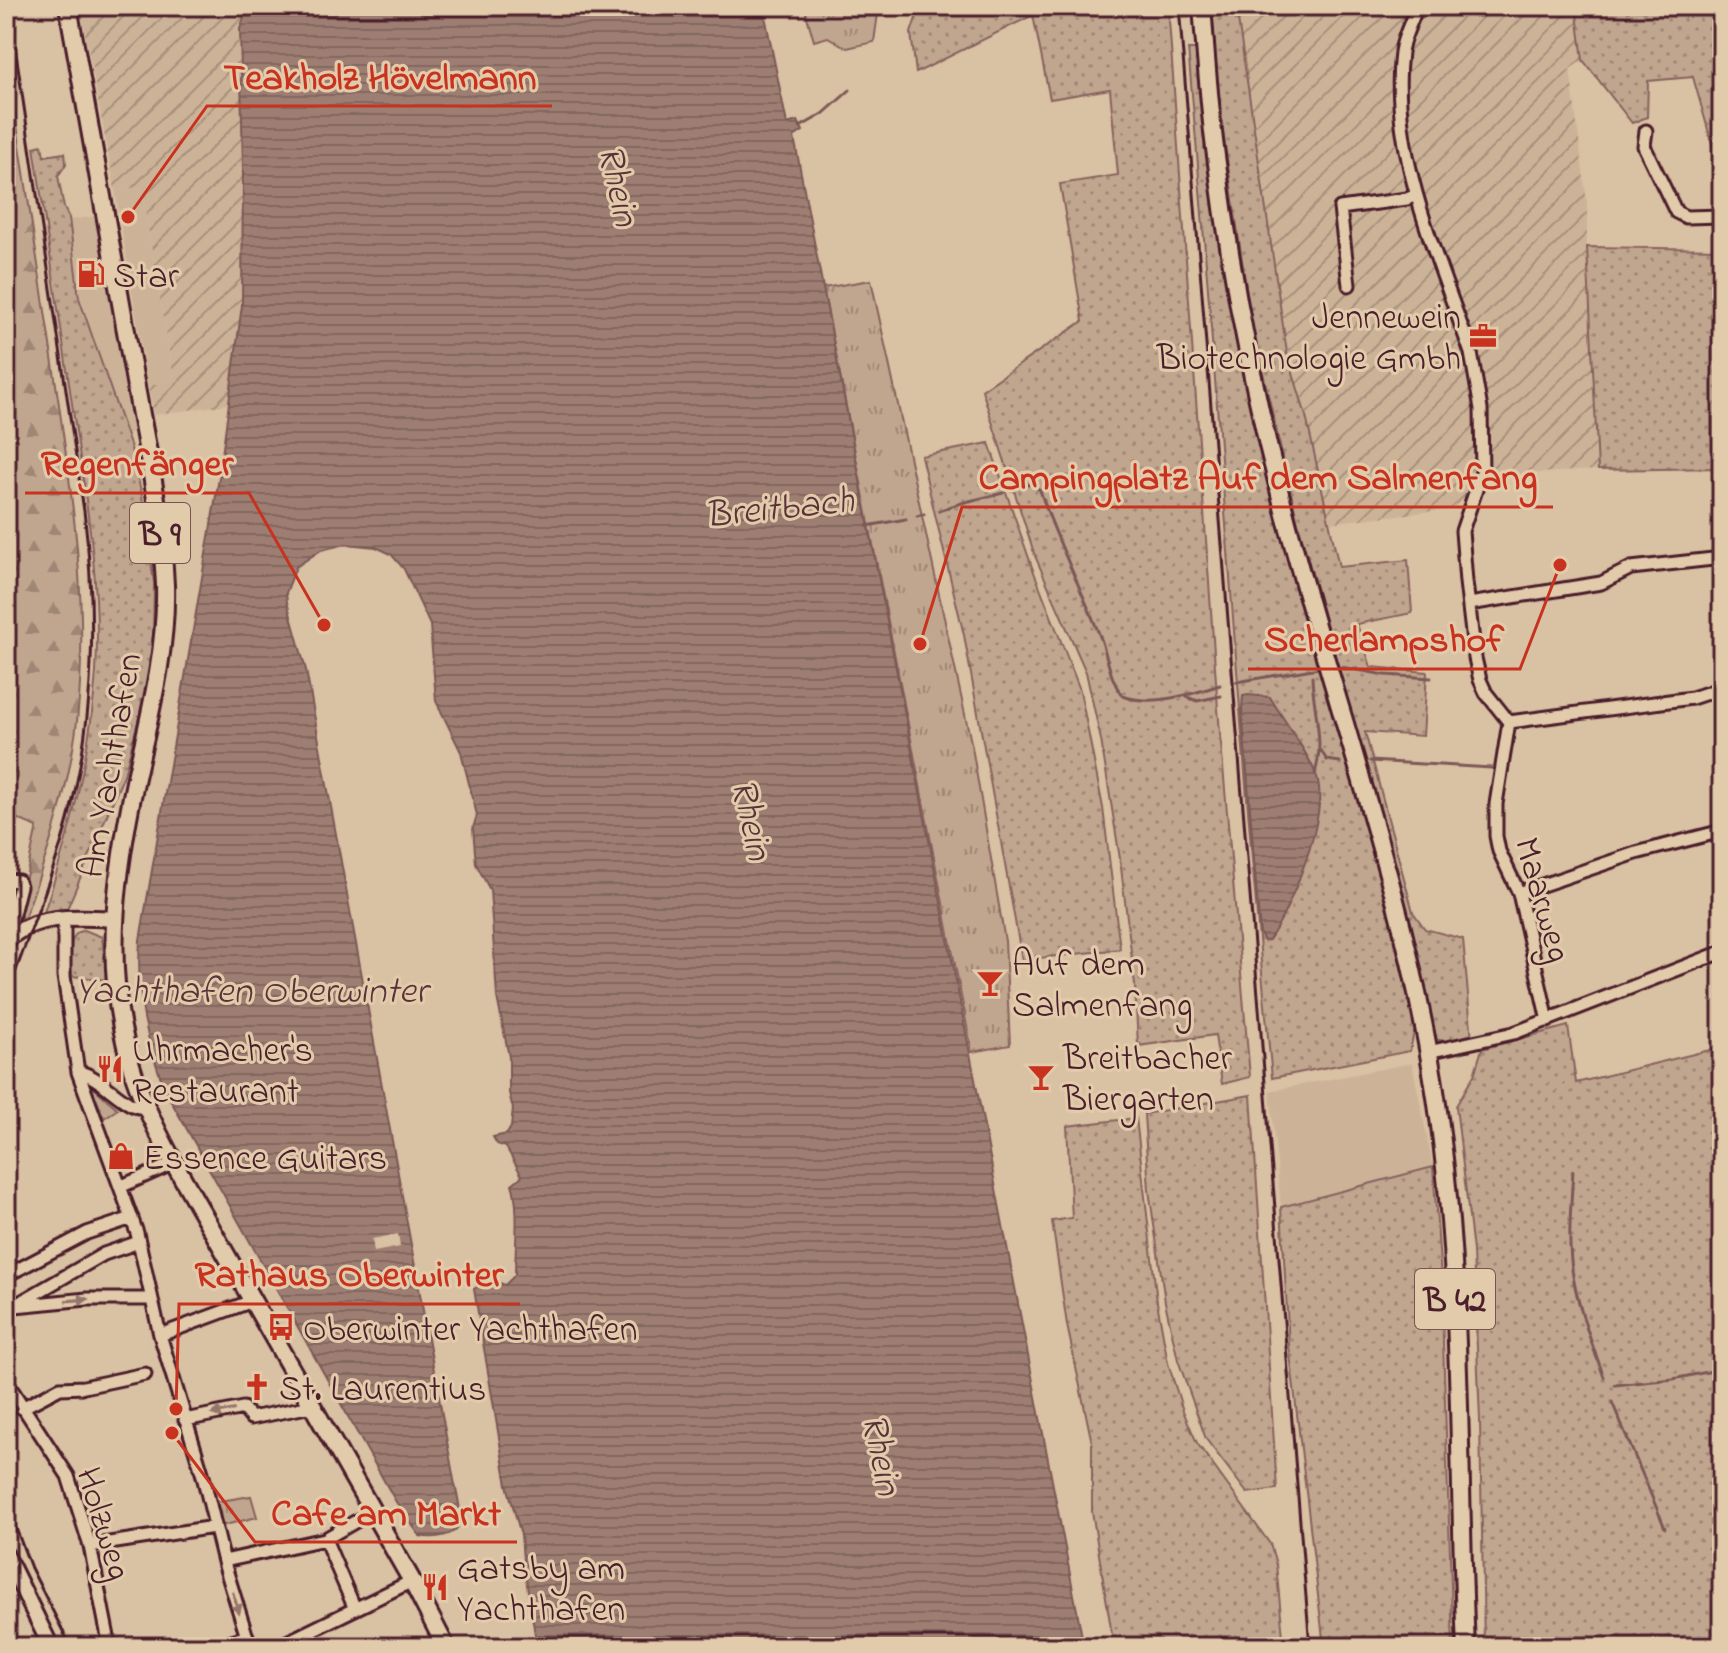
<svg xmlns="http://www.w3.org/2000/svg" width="1728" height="1653" font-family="'Indie Flower',sans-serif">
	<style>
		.built { fill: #ccb398 }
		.industrial { fill: url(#industrial-furrows) }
		.grass { fill: url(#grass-dots); stroke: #86625d; stroke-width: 2; fill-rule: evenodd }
		.forest { fill: url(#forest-firs); stroke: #86625d; stroke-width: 2 }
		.park { fill: url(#park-tufts); stroke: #86625d; stroke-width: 2 }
		.water { fill: url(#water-rules); stroke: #7c5856; stroke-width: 2 }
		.pier { fill: #d9c1a3 }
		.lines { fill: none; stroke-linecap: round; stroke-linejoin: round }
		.stream { stroke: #7c5856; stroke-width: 3 }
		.street-casing { stroke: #4a1f2b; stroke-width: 17 }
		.secondary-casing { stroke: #4a1f2b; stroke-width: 20 }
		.primary-casing { stroke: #4a1f2b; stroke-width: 22 }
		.street { stroke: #e2cbab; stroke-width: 11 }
		.secondary { stroke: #e2cbab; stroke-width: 14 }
		.primary { stroke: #e2cbab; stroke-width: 16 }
		.rail { stroke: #4a1f2b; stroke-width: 3 }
		.oneway { fill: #96756b }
		.labels { text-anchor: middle; stroke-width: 6; stroke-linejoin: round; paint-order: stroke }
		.shield { fill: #e2cbab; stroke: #785351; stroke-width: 2 }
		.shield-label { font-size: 34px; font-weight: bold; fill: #4a1f2b }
		.poi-label { font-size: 36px; fill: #4a1f2b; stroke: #e2cbab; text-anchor: start }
		.street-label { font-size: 36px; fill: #4a1f2b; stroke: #e2cbab }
		.water-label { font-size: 38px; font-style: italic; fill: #5b3239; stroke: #e2cbab }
		.leader { fill: none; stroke: #c8321e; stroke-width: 3 }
		.callout-dot { fill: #c8321e; stroke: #e2cbab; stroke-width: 3 }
		.callout-label { font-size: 38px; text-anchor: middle; font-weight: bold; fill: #c8321e; stroke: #e2cbab; stroke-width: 6; stroke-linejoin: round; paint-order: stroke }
	</style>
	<defs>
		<pattern id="industrial-furrows" width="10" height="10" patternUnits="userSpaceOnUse" patternTransform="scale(2)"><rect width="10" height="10" fill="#ccb398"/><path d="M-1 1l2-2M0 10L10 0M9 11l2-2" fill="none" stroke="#a8917c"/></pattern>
		<pattern id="grass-dots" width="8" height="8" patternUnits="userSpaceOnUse" patternTransform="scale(2)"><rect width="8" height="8" fill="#c1a68f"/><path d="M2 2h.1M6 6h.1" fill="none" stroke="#9f8775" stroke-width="1.8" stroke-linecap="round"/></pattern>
		<pattern id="forest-firs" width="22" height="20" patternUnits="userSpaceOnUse" patternTransform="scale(2)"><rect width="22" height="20" fill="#c1a68f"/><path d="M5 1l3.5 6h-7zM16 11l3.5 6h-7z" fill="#9f8775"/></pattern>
		<pattern id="park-tufts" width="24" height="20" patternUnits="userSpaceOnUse" patternTransform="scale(2)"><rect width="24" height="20" fill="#c1a68f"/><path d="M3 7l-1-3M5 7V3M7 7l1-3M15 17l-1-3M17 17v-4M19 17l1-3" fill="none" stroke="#9f8775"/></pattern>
		<pattern id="water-rules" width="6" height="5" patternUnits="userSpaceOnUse" patternTransform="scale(2)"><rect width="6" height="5" fill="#9e7e72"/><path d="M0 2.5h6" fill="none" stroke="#83675e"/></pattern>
	</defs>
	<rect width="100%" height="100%" fill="#d9c1a3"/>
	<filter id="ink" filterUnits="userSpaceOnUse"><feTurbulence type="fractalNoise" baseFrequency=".0125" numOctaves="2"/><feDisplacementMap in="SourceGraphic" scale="16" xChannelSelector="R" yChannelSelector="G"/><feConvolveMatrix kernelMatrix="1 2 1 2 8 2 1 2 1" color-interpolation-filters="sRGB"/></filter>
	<g filter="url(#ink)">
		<path class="built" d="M141 186 174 380 148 386 115 190Z
			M96 216 133 432 126 434 79 298 69 220Z
			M1412 1063 1433 1167 1281 1207 1270 1091Z"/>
		<path class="industrial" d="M80 6H248L240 29 243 167 242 305 229 404 154 415 148 386 174 380 141 187 115 190Z
			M1236 6H1576L1583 60 1570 69 1587 203V247L1598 470 1492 475 1451 509 1328 523 1306 416 1287 353Z"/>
		<path class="grass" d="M920 6H1168L1218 709 1250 1077 1222 1084 1215 1035 1138 1046 1135 985 1120 859 1101 740 1086 672 1035 556 982 390 1083 321 1060 184 1118 175 1110 89 1050 99 1033 15 916 73 911 33Z
			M1212 6H1236L1287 353 1306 416 1339 567 1408 560 1412 613 1357 624 1371 667 1427 672 1423 736 1365 732 1413 912 1425 929 1463 939 1472 1040 1445 1041 1434 1039 1396 874 1298 523 1251 321 1220 112Z
			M1576 6H1722V154H1715L1693 77 1648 81 1647 117 1632 123 1583 60Z
			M1188 49H1199L1228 280 1261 457 1298 594 1374 850 1415 1027 1410 1051 1272 1078C1238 735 1219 392 1188 49ZM1270 698 1318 782 1264 941 1260 934 1242 709Z
			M42 145 44 156 65 153 66 164 58 176 64 208 69 218 79 298 131 448 142 496 154 583 153 635 147 687 124 775 67 909 43 915C70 834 90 758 96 672 101 588 87 506 75 424 61 331 48 239 34 147Z
			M1587 247 1722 249V468L1598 470Z
			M989 443 1032 567 1080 690 1103 808 1120 949 1022 960 964 635 921 456Z
			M84 930 102 937 107 980 72 976C71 961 65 934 84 930Z
			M1568 1026 1576 1083 1722 1047V1647H1484L1480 1420 1473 1251 1456 1106 1474 1075 1482 1049Z
			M94 1088 118 1109 104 1118 92 1089Z
			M1251 1095 1277 1489 1247 1493 1206 1439 1178 1360 1165 1302 1149 1190 1144 1114Z
			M1136 1118 1157 1302 1168 1363 1183 1411 1197 1443 1270 1544 1276 1564 1284 1647H1114L1092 1511V1443L1067 1325 1052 1221 1072 1218 1067 1126Z
			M1433 1167 1441 1279 1453 1647H1324L1289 1345 1281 1207Z"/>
		<path class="forest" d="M6 53C22 159 38 265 54 371 71 488 90 603 77 721 69 790 47 855 24 920L18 913 37 827 6 814Z"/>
		<path class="park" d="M804 6H879L874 42 847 48 828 37 814 41Z
			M871 280 972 747 1005 941 1010 1045 972 1052 823 288Z
			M251 1496 257 1517 221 1526 214 1502Z"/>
		<path class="water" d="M248 6H763L787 124 798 121 803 131 794 137 1084 1647H537L523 1560 521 1535 507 1485 474 1289 490 1279 505 1285 515 1275C515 1248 520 1207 512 1184L522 1176 506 1147 497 1144 493 1137 507 1134 511 1127 513 1109 509 1093V1057L497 997 490 890 476 864 473 828 477 815 461 752 436 701 430 625 404 569 391 554 376 547 346 544 321 550 296 567 286 593 287 602 306 670 454 1480C456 1492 462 1509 460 1521 458 1537 433 1539 420 1536L396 1502 166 1092C146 1040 136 996 140 940L219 478 242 305 243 169 240 29Z
			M1248 695 1270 697C1284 721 1308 752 1317 777 1329 815 1291 908 1269 940L1264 941 1260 934 1242 709 1243 696Z"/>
		<path class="pier" d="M398 1234 400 1247 374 1252 372 1239Z"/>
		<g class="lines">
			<path class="stream" d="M800 127 823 114 850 90
				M1011 490 1031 484 1040 490C1056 541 1082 589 1101 639 1108 658 1110 681 1123 696 1150 707 1193 694 1220 685
				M939 511C960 501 981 499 1003 493
				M917 516 924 514
				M867 526 906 519
				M1341 667 1385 675 1431 678
				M1312 677C1313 709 1325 742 1315 773
				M1236 682 1319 668
				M1187 697 1197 701 1221 696
				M1321 751 1327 760 1340 762
				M1370 761 1492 768
				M1573 1171C1571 1205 1567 1242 1573 1276 1579 1311 1592 1344 1604 1377
				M1615 1385 1673 1379 1722 1369
				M1612 1402 1665 1528"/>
			<g class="street-casing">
				<path id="street" d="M1417 6C1412 21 1403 37 1401 52 1389 152 1439 260 1471 353L1481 409 1482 472 1462 531 1466 582 1475 658 1480 680 1486 693 1509 722 1496 804V836L1499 851 1519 893 1548 1021
					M1646 131 1644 146 1676 212 1686 217 1722 216
					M1349 285 1340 208 1407 199 1416 195
					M1469 604 1601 583 1631 568 1713 559 1722 561
					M1509 722 1692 698 1722 688
					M6 882 8 880 18 881 20 886 11 922 12 935
					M1519 893 1636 853 1722 831
					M64 919V976L78 1072 137 1233 160 1335 203 1476 225 1566 250 1647
					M1428 1052 1514 1033 1722 952
					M78 1072C102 1075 126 1112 146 1107
					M122 1186 174 1163
					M15 1271 87 1233 132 1218
					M19 1303 104 1254 139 1242
					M6 1311 15 1306 87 1299H150
					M160 1335 252 1301
					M6 1381 68 1476 90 1546 110 1647
					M22 1408 60 1388 84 1387 145 1374
					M185 1420 243 1408 251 1418 312 1406
					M325 1539 355 1609
					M90 1546 214 1527
					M224 1561 325 1539 372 1512
					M214 1647 247 1636
					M259 1647 281 1645 412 1581
					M428 1647 442 1640"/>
			</g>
			<g class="secondary-casing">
				<path id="secondary" d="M6 942C32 913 80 917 114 919
					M6 1555 51 1647"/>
			</g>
			<g class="primary-casing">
				<path id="primary" d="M68 6C90 129 113 252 134 376 146 445 162 515 165 585 167 652 149 717 135 782 117 869 104 958 126 1046 135 1087 154 1126 174 1163L412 1581 446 1647
					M1202 6C1206 56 1209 106 1216 156 1231 276 1254 394 1284 510 1333 700 1402 884 1433 1078 1464 1267 1457 1457 1466 1647"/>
			</g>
			<use href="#street" class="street"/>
			<use href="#secondary" class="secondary"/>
			<use href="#primary" class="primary"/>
			<path class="rail" d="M1179 6 1310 1647
				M6 999C26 939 52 881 68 820 95 718 97 615 84 511L9 6
				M6 1502 31 1568 71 1647"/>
		</g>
		<defs><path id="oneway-solid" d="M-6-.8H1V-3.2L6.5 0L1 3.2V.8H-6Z" transform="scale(2)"/></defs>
		<g class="oneway">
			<use href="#oneway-solid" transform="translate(77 1300) rotate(-4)"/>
			<use href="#oneway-solid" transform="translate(223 1412) rotate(168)"/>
			<use href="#oneway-solid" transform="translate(236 1603) rotate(73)"/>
		</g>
	</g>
	<defs>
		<g id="fuel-bare" transform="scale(2.16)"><path d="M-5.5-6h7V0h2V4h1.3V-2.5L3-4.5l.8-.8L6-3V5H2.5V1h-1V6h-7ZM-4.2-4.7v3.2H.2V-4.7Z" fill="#c8321e" stroke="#e2cbab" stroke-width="2.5" paint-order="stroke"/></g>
		<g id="office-bare" transform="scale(2.16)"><path d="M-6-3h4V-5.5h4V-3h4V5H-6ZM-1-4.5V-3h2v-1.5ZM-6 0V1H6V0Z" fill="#c8321e" stroke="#e2cbab" stroke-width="2.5" paint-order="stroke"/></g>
		<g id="bar-bare" transform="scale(2.16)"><path d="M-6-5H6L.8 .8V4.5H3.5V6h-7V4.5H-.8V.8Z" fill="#c8321e" stroke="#e2cbab" stroke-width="2.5" paint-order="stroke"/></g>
		<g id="restaurant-bare" transform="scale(2.16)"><path d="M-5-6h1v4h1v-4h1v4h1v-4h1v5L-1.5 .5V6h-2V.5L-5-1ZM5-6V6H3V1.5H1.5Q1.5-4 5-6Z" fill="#c8321e" stroke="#e2cbab" stroke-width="2.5" paint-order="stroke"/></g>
		<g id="shop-bare" transform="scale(2.16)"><path d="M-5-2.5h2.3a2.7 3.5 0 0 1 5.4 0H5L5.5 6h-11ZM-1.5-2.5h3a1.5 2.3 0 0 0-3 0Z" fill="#c8321e" stroke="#e2cbab" stroke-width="2.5" paint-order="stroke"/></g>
		<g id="bus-bare" transform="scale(2.16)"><path d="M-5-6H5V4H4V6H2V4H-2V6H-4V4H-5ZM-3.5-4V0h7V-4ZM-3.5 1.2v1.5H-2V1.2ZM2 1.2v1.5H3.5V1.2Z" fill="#c8321e" stroke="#e2cbab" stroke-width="2.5" paint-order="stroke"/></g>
		<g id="church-bare" transform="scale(2.16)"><path d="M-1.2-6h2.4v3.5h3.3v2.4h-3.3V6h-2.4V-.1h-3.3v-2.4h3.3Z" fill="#c8321e" stroke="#e2cbab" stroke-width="2.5" paint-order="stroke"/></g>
	</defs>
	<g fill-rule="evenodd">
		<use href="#fuel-bare" x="91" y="274"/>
		<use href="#office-bare" x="1483" y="336"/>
		<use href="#bar-bare" x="990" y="983"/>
		<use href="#restaurant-bare" x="110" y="1069"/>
		<use href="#bar-bare" x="1041" y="1077"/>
		<use href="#shop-bare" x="121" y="1156"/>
		<use href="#bus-bare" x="281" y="1327"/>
		<use href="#church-bare" x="257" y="1387"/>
		<use href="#restaurant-bare" x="435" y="1587"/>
	</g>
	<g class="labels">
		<g class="shield">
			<rect x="130" y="503" width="60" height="60" rx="6"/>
			<rect x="1415" y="1269" width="80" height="60" rx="6"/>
		</g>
		<g class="shield-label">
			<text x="160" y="545">B 9</text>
			<text x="1455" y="1311">B 42</text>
		</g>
		<g class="poi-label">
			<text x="113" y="287">Star</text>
			<text x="1461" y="328" text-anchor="end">Jennewein<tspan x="1461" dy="41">Biotechnologie Gmbh</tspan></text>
			<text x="1012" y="975">Auf dem<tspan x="1012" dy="41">Salmenfang</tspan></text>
			<text x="132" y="1061">Uhrmacher's<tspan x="132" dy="41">Restaurant</tspan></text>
			<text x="1063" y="1069">Breitbacher<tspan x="1063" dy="41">Biergarten</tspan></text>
			<text x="143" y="1169">Essence Guitars</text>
			<text x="303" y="1340">Oberwinter Yachthafen</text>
			<text x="279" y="1400">St. Laurentius</text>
			<text x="457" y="1579">Gatsby am<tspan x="457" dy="41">Yachthafen</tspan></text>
		</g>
		<g class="street-label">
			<text transform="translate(108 765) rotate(-80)" y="13">Am Yachthafen</text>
			<text transform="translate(1545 899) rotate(74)" y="13">Maarweg</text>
			<text transform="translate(106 1523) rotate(73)" y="13">Holzweg</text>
		</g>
		<g class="water-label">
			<text transform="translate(620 185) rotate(78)" y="13">Rhein</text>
			<text transform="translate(779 506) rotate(-6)" y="13">Breitbach</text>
			<text transform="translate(753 819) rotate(78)" y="13">Rhein</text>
			<text x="251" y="1002">Yachthafen Oberwinter</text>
			<text transform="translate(883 1454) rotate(79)" y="13">Rhein</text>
		</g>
	</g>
	<path class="leader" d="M128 217L207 106H552M324 625L249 493H25M920 644L962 507H1553M1560 565L1520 669H1248M176 1409L179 1304H520M172 1433L255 1542H517"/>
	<g class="callout-dot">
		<circle cx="128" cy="217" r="8"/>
		<circle cx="324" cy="625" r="8"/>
		<circle cx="920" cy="644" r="8"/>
		<circle cx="1560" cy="565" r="8"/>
		<circle cx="176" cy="1409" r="8"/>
		<circle cx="172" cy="1433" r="8"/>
	</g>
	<g class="callout-label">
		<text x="380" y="89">Teakholz Hövelmann</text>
		<text x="137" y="475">Regenfänger</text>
		<text x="1258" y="489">Campingplatz Auf dem Salmenfang</text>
		<text x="1384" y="651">Scherlampshof</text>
		<text x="349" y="1286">Rathaus Oberwinter</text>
		<text x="386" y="1525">Cafe am Markt</text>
	</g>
	<rect width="1728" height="1653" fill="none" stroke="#e2cbab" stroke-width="32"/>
	<rect x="16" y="16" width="1696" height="1621" fill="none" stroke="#4a1f2b" stroke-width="3" filter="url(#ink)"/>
</svg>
